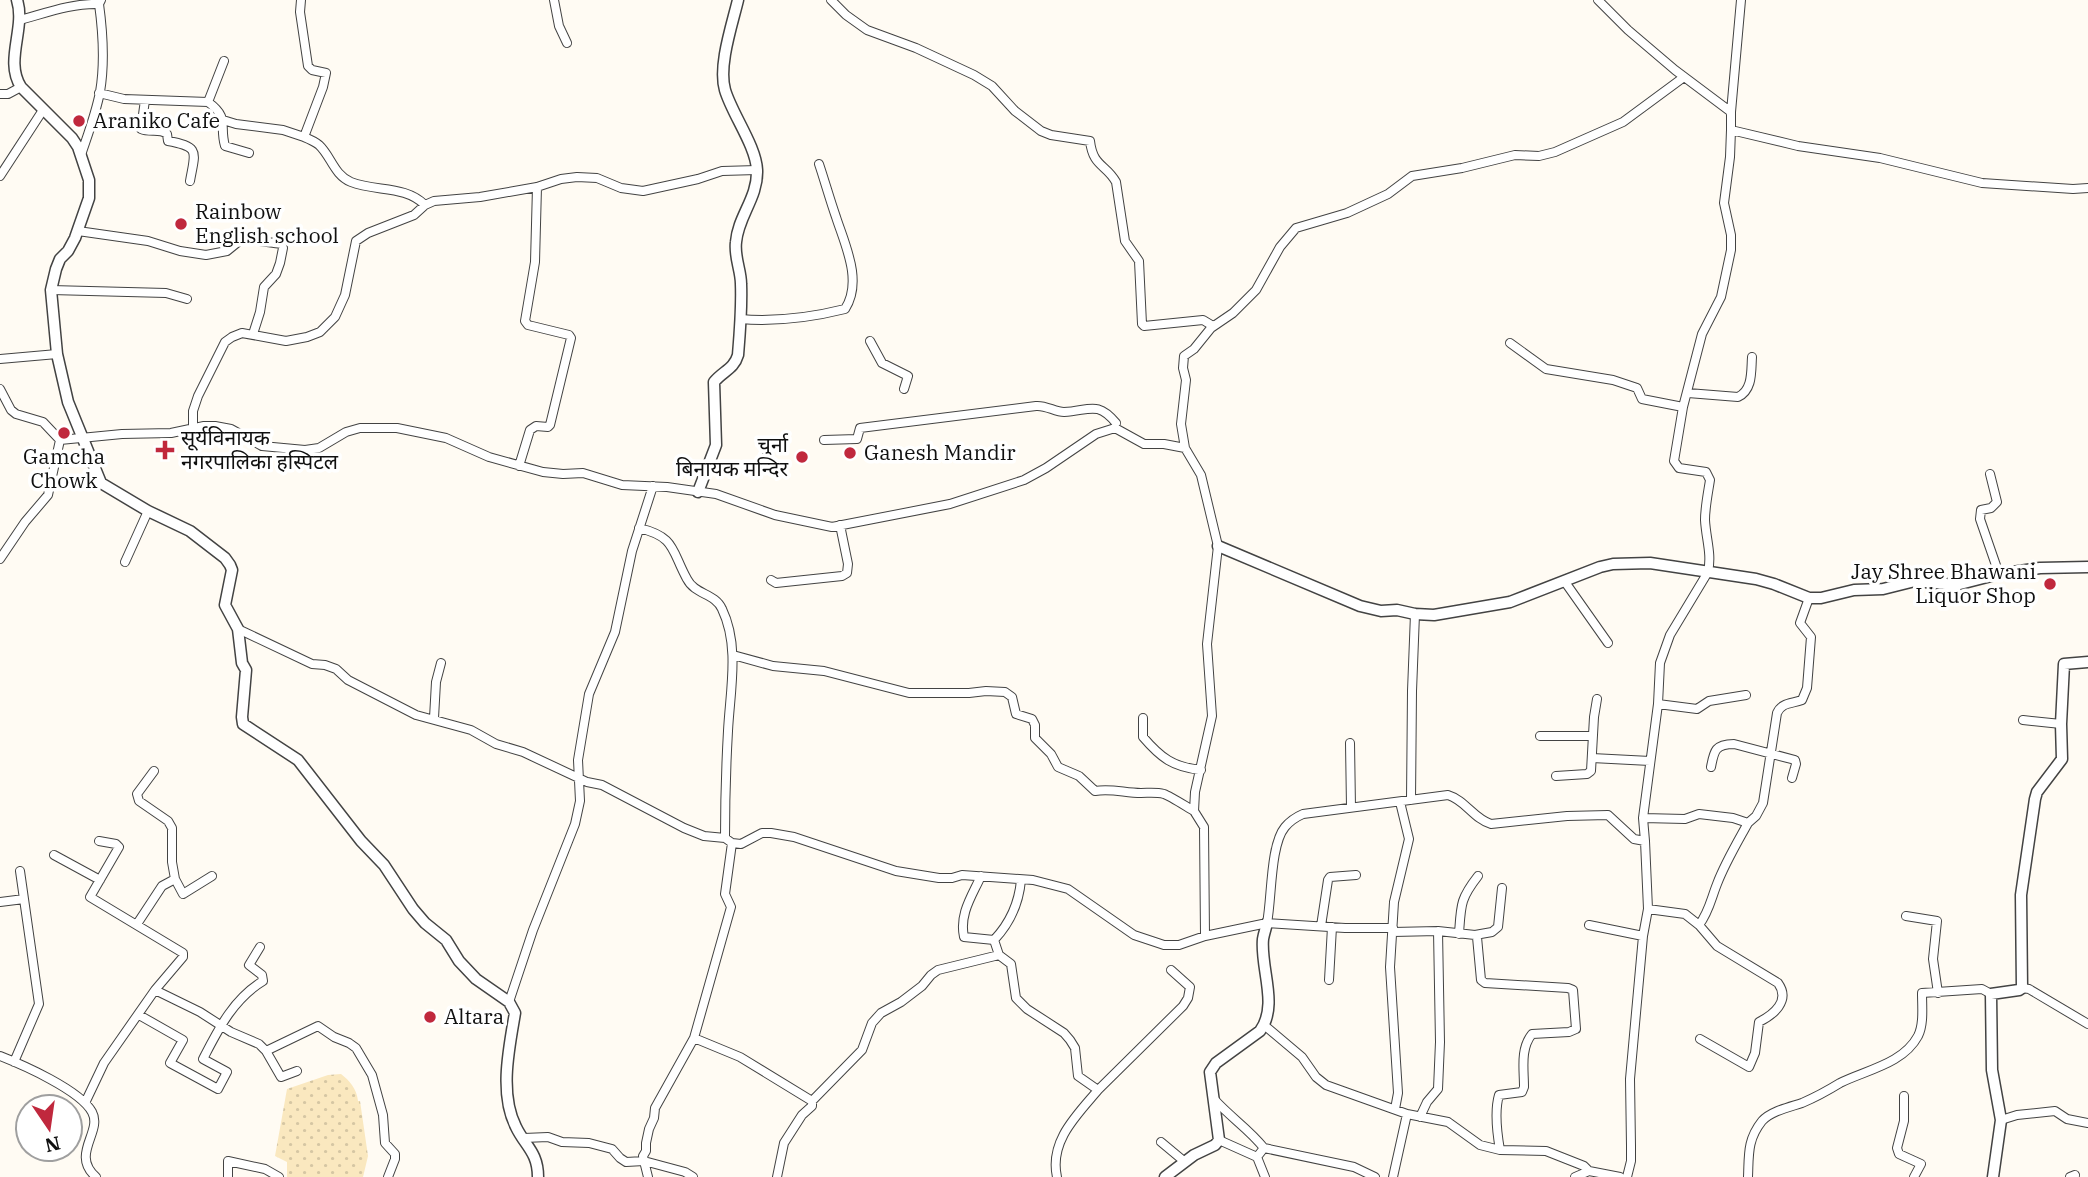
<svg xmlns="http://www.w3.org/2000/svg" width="2088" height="1177" font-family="'IBM Plex Serif','Noto Sans Devanagari',serif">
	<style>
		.sand { fill: url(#sand-dots) }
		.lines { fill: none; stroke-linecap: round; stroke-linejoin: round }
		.minor-casing { stroke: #434343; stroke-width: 10 }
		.tertiary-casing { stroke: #434343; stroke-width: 13 }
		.minor { stroke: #fff; stroke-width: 8 }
		.tertiary { stroke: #fff; stroke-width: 10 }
		.poi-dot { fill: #c0283d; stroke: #fff; stroke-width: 2.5 }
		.labels { text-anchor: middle; stroke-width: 7; stroke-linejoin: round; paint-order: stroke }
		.poi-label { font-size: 21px; fill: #101010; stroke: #fff; text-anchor: start }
	</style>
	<defs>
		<pattern id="sand-dots" width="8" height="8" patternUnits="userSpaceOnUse" patternTransform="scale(1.75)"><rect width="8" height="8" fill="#fae8bf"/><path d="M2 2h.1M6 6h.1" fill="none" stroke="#d5c6a3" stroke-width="1.8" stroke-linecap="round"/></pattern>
	</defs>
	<rect width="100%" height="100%" fill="#fffbf3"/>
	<path class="sand" d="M341 1074C349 1080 357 1089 358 1101H360L368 1156 363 1177H287V1162L275 1156 287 1089 328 1075Z"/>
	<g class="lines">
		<g class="minor-casing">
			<path id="minor" d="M554 0 559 26 567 43
				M831 0 846 15 867 30 916 48 974 75 992 86 1015 111 1041 131 1051 135 1090 141C1093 167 1106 164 1116 182L1125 241 1139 261 1142 324 1144 326 1203 320 1213 326
				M1598 0 1628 30 1675 70 1731 112V130L1798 146 1880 158 1982 183 2073 189 2088 188
				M20 20C46 13 72 3 99 4
				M99 93 124 99 208 102C230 118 219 125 225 146L249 153
				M0 94H8L21 87
				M145 100 141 129C150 133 160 128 167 134L168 141C201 147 195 152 190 181
				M208 102 224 61
				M1731 112 1741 0
				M223 120 236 124 283 130 304 137 323 87 326 73 312 70 308 66 300 12 301 0
				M304 137C309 139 314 141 319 145 331 156 334 175 351 182 376 192 405 185 425 205
				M81 155C88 134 96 113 100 92 105 63 103 33 99 4L101 0
				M0 176 43 110
				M78 231 148 241 180 251 206 255 227 251 243 238C256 241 268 242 281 244L283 248 280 263 276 274 264 287 260 312 253 334
				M51 290 166 293 187 299
				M740 319C777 322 809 318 845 309 863 281 845 245 836 217 830 200 825 182 819 164
				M870 341 882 363 908 376 904 389
				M1510 343 1546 369 1613 380 1637 388 1642 399 1683 407
				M0 359 57 354
				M0 389 11 410 16 414 43 422 60 440
				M1688 393 1738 397C1753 390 1751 371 1752 357
				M193 428V411L198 396 225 342 232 337 242 333 286 341 307 337 320 332 335 317 345 295 356 241 368 233 414 215 425 205 434 201 480 197 537 187 561 179 577 177 597 178 621 188 643 191 698 179 722 171 757 170
				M60 440 122 434 171 433 204 426H215L231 429 262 446 305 450 319 448 346 432 360 428H397L446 438 489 457 543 472 563 474 583 473 622 485 667 487 716 494 775 515 832 527 950 504 1024 480 1046 468 1096 434 1115 428 1144 444H1164L1185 448 1201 475 1218 546 1207 644 1212 716 1195 792 1194 811 1204 827 1205 936
				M824 440 857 439 860 428 1036 406C1046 405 1055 412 1064 412 1089 411 1097 400 1116 423
				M1185 448 1181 424 1186 380 1183 368 1184 356 1194 349 1211 328 1233 313 1256 290 1280 247 1296 228 1347 213 1388 194 1412 176 1462 168 1515 155 1539 156 1555 152 1623 122 1684 77
				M519 466 530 430 536 426 548 427 550 425 571 338 569 335 528 325 525 321 535 262 537 187
				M1990 474 1997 502 1991 508 1981 510 1980 519 1999 574
				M639 528C676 537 671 550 687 579 695 595 715 593 722 609 740 646 730 691 728 731 726 766 725 802 725 838
				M0 559 25 522 48 495 60 440
				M125 562 148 511
				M771 580 776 583 842 576 847 573 848 564 840 525
				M1565 582 1608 643
				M238 629 312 664 325 665 336 669 348 680 416 715 471 730 496 744 523 752 587 782 602 785 684 828 704 836 725 838 732 843 741 844 762 833H771L794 837 896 871 939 878H952L962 875 1033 880 1068 889 1134 935 1164 945H1179L1205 936 1267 923 1345 928H1393
				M733 655 773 666 824 671 909 693H969L986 691 1005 692 1012 697 1016 714 1032 719 1035 725V738L1051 754 1058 767 1079 776 1095 791C1111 788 1125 793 1141 793 1149 793 1156 792 1164 794 1170 796 1187 807 1194 811
				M1658 704 1697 709 1709 701 1746 695
				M434 718 436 682 441 663
				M1143 718V737C1161 758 1173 767 1201 770
				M2023 720 2061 724
				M1540 736H1593
				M1350 743 1351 807
				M1592 758 1650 761
				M1711 767C1714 751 1715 744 1734 744L1795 760 1796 764 1792 778
				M154 771 137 794 139 801 168 821 172 828V862L175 879 183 894 212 876
				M1556 776 1587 774 1591 771 1594 717 1597 699
				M1411 800 1412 691 1415 614
				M1643 818 1685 819 1699 814 1733 818 1748 823 1756 816 1763 803 1777 713C1782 702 1792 704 1802 700L1807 688 1811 637 1800 623 1809 598
				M99 841 116 844 119 847 90 897 183 953V957L155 990
				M54 855 100 880
				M20 871 24 899
				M981 876C972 896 959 914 964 937L994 940C1010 923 1019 903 1021 880
				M0 902 24 899 39 1004 14 1062
				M1648 909 1685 914 1699 925 1717 946 1778 983C1791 1001 1773 1015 1759 1022L1755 1053 1749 1067 1700 1039
				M1906 916 1937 921 1933 959 1938 993
				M1267 923C1272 898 1270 845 1285 827 1290 821 1296 817 1303 814L1448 795C1465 800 1474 819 1491 824L1567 816 1608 815 1634 839 1645 841 1643 818 1658 704 1660 663 1670 635 1708 572C1712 554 1706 539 1705 520 1705 507 1708 493 1710 480L1706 472 1679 468 1674 461 1683 407 1702 334 1721 297 1731 250V235L1724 203 1730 157 1731 130
				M137 924 162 886 175 879
				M1589 925 1643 936
				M1699 925C1709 912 1711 899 1717 884 1725 863 1737 843 1748 823
				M1321 926 1328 880 1330 877 1356 875
				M1438 931 1475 935 1477 937 1481 980 1485 983 1568 988 1573 990 1576 1029 1569 1032 1532 1034C1520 1049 1524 1069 1524 1087L1522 1092 1499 1095C1494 1112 1497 1133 1500 1150
				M1393 932 1438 931 1440 1042 1438 1089 1427 1102 1420 1117
				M1459 934C1461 905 1460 899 1478 876
				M1475 935 1492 932 1498 927 1502 888
				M994 940 999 955 1011 964 1016 998 1027 1009 1064 1033 1070 1040 1075 1048 1078 1076 1098 1090C1077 1115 1049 1141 1057 1177
				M1329 980 1332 927
				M2022 988 2029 989 2088 1024
				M509 1002 533 930 575 824 580 801 578 760 589 694 615 632 632 551 653 486
				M139 1015 183 1040 170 1063 218 1089 227 1072 203 1059C218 1030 233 999 263 981L262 975 249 965 260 947
				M1264 1025 1302 1057 1316 1077 1326 1085 1407 1114 1448 1122 1480 1145 1500 1150 1546 1151 1584 1166 1589 1171
				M694 1038 731 907 725 894 732 843
				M266 1051 318 1026 334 1037 349 1043 356 1048 372 1075 383 1115 385 1143 395 1154V1159L388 1177
				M0 1056C23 1065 80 1090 92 1112 103 1132 70 1154 96 1177
				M1098 1090 1183 1006 1188 998 1190 987 1171 970
				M1904 1096V1121L1897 1148 1899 1154 1921 1164 1914 1177
				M1214 1099C1230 1117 1249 1129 1264 1148
				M812 1101 862 1050 872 1023 881 1013 901 1002 922 986 931 975 938 970 999 955
				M85 1103 104 1063 155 990 200 1012 231 1032 259 1044 266 1051 281 1077 297 1071
				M1395 1109 1398 1093 1390 967 1394 902 1409 839 1400 802
				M2001 1120 2017 1115 2055 1111 2067 1119 2088 1123
				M524 1138 548 1137 562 1142 589 1143 612 1149 620 1158 626 1162 644 1161 648 1177
				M1219 1140 1257 1157 1265 1177
				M1161 1142 1185 1162
				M1257 1157 1264 1148 1354 1167 1375 1177
				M228 1177V1161L265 1169 279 1177
				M693 1177 685 1172 644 1161 643 1156 646 1151V1143L649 1129 654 1118 655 1108 694 1038 740 1057 812 1101V1106L802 1115 784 1143 777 1177
				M1393 1177 1407 1114
				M1575 1177 1589 1171 1620 1177
				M1627 1177 1631 1161V1146L1630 1079 1643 936 1648 909 1645 841
				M1748 1177C1749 1155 1747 1140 1762 1121 1771 1111 1790 1107 1802 1103 1816 1097 1827 1091 1840 1083 1866 1070 1903 1064 1918 1036 1924 1024 1922 1007 1922 993L1982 989 1991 994
				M2070 1177 2075 1175"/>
		</g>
		<g class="tertiary-casing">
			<path id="tertiary" d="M17 0C26 28 4 61 21 87L72 138 78 147 89 180V198L75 238 68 251 60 259 56 269 51 290 57 354 68 402 101 483 148 511 190 531 225 558 230 565 232 570 225 605 238 629 242 663 246 670 242 717 243 724 298 760 361 841 384 865 413 909 425 923 446 940 459 961 476 979 509 1002 515 1013C509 1048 499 1094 516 1127 525 1146 538 1152 538 1177
				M698 492 716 445 714 382C723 371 734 369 738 355 740 331 742 308 741 284 741 270 734 257 736 242 738 216 758 198 757 170 756 146 732 114 725 90 718 66 732 25 738 0
				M1218 546 1360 606 1381 611 1397 610 1415 614 1434 615 1510 602 1600 567 1613 564 1650 563 1756 579 1774 584 1809 598H1821L1854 590 1883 589 1915 581 1956 585 1999 574 2040 568 2088 567
				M1165 1177 1194 1155 1215 1145 1219 1140 1210 1072 1216 1063 1260 1031C1279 1005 1260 968 1263 939 1264 933 1266 928 1267 923
				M1993 1177 2001 1120 1992 1070 1991 994 2019 990 2022 988 2021 895 2035 799 2037 792 2062 759 2061 724 2064 664 2088 662"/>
		</g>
		<use href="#minor" class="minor"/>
		<use href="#tertiary" class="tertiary"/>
	</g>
	<g class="poi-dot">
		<circle cx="79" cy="121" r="7"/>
		<circle cx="181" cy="224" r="7"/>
		<circle cx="64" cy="433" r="7"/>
		<path d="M161.5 439.5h7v7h7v7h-7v7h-7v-7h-7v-7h7z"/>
		<circle cx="850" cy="453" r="7"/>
		<circle cx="802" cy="457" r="7"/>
		<circle cx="2050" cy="584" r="7"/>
		<circle cx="430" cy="1017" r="7"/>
	</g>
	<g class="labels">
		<g class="poi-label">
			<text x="93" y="128">Araniko Cafe</text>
			<text x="195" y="219">Rainbow<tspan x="195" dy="24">English school</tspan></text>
			<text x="181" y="445">सूर्यविनायक<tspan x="181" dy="24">नगरपालिका हस्पिटल</tspan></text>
			<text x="788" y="452" text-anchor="end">चुर्ना<tspan x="788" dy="24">बिनायक मन्दिर</tspan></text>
			<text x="864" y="460">Ganesh Mandir</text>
			<text x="64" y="464" text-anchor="middle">Gamcha<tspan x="64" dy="24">Chowk</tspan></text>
			<text x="2036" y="579" text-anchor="end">Jay Shree Bhawani<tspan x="2036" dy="24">Liquor Shop</tspan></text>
			<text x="444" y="1024">Altara</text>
		</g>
	</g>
	<g transform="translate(49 1128) rotate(167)"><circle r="33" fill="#ffffff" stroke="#9f9f9f" stroke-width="2"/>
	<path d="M0-5L12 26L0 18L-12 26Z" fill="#c0283d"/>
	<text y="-10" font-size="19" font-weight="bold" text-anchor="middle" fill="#101010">N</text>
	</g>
</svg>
